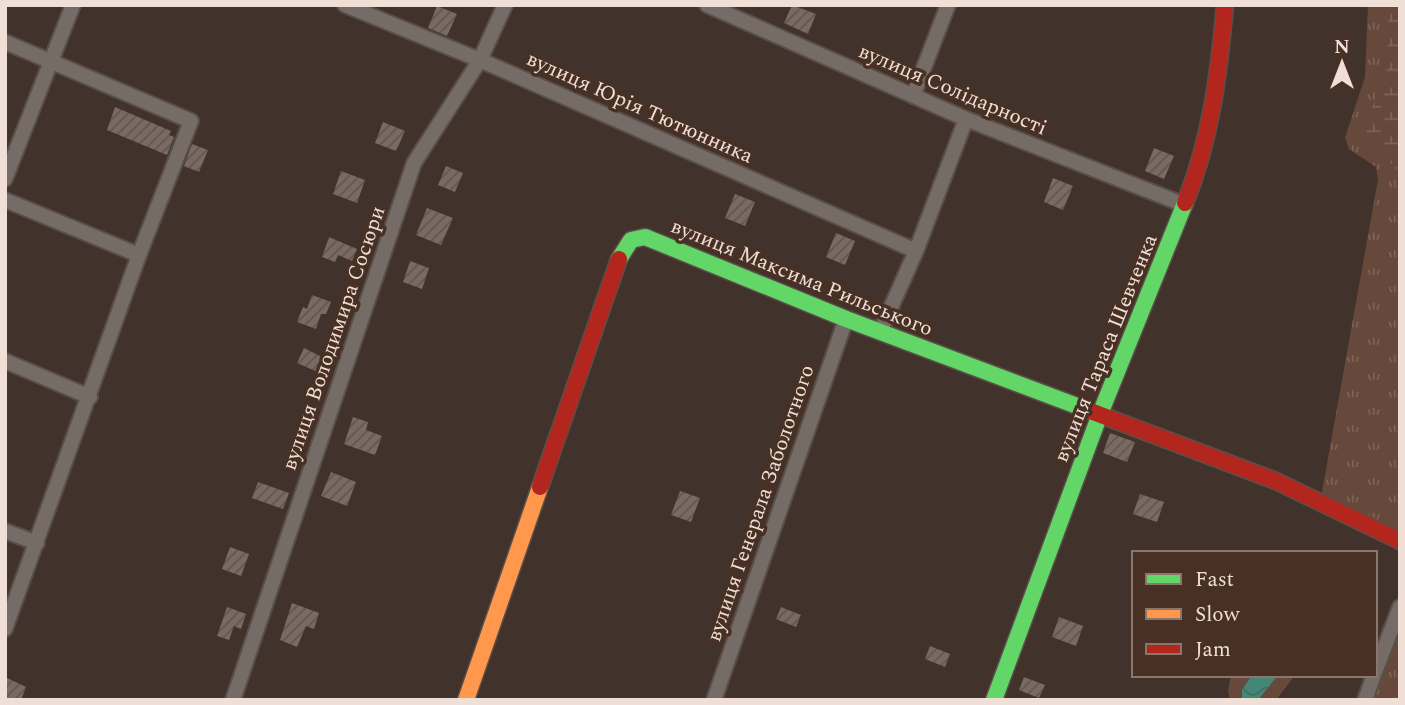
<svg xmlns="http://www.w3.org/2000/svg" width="1405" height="705" font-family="Spectral,serif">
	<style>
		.grass { fill: url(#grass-tufts) }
		.wetland { fill: url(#wetland-marsh) }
		.water { fill: url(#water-waves) }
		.building { fill: url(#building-hatch) }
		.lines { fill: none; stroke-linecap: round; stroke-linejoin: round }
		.street-casing { stroke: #5a4f48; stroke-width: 18 }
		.fast-casing { stroke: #5a4f48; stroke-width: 19 }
		.slow-casing { stroke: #5a4f48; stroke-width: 19 }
		.jam-casing { stroke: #5a4f48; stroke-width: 19 }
		.street { stroke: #766c67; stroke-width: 14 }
		.fast { stroke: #63d668; stroke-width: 16 }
		.slow { stroke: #ff974d; stroke-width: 16 }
		.jam { stroke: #b3261e; stroke-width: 16 }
		.labels { text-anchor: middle; stroke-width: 7; stroke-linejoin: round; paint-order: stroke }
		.street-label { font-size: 21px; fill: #efdfd7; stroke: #493024 }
	</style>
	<defs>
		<pattern id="grass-tufts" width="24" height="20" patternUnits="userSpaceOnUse" patternTransform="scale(1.75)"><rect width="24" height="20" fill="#67493c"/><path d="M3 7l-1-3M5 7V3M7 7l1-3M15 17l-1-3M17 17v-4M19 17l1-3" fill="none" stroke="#7d6357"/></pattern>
		<pattern id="wetland-marsh" width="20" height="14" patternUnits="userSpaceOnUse" patternTransform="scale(1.75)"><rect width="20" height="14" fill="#67493c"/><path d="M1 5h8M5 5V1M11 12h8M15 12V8" fill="none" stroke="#7d6357"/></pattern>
		<pattern id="water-waves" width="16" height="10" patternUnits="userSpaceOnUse" patternTransform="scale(1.75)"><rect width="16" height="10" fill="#428778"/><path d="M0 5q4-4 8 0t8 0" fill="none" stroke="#446c62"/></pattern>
		<pattern id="building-hatch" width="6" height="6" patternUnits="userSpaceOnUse" patternTransform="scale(1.75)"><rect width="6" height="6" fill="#7b6a62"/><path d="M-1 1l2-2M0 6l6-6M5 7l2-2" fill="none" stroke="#625651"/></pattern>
	</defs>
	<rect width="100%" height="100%" fill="#41332c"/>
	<path class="grass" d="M1368 5H1400V541L1320 503 1378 180 1376 167 1349 149 1345 138 1365 77Z
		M1400 607V700H1365Z
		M1231 675H1295L1276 700H1230L1228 691Z"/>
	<path class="wetland" d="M1388 5H1400V173L1367 137C1363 117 1377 102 1383 84 1391 63 1387 28 1388 5Z"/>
	<path class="water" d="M1252 675H1278L1258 700H1242V690Z"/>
	<path class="building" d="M792 5 816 14 808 34 784 23Z
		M437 6 457 14 447 36 428 28Z
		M115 107 171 131 169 135 174 137 167 155 107 130Z
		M383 122 405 131 396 151 375 143Z
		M192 144 208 150 199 172 184 166Z
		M1154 148 1174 156 1164 179 1145 171Z
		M446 166 463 173 455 192 438 185Z
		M341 171 365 180 357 203 333 194Z
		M1053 178 1073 186 1063 210 1044 202Z
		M735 194 755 202 745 226 725 218Z
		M427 208 453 218 441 245 416 235Z
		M836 233 855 241 845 265 826 257Z
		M329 237 357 249 352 261 338 255 335 262 322 257Z
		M410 261 429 268 422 289 403 282Z
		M312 295 331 302 326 314H321L316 329 297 322 303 307 307 309Z
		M304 348 326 359 320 373 297 363Z
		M353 417 368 422 366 430 382 436 375 455 344 444Z
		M1110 433 1135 442 1127 462 1103 453Z
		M331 472 356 482 347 506 321 496Z
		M258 482 289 493 283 509 252 498Z
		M680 491 700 498 691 522 671 515Z
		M1140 494 1164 502 1157 522 1133 514Z
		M230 547 249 554 241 576 222 569Z
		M292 603 319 613 314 629 306 626 297 647 280 640Z
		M227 607 246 614 241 629 234 626 229 640 217 636Z
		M781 607 801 615 796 627 776 619Z
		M1059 617 1083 626 1076 646 1052 637Z
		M930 646 950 654 945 667 925 659Z
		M5 677 26 687 21 700H5Z
		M1024 677 1045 685 1039 698 1019 690Z"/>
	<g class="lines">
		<g class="street-casing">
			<path id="street" d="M345 5 480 60 916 251
				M707 5 966 119 1185 205
				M5 42 191 121 139 255 5 629
				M913 96 948 5
				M5 179 73 5
				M5 200 139 255
				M880 332 916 251 966 119
				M5 361 90 397
				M5 531 37 543
				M1375 672 1400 607
				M233 700 414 163 480 60 505 5
				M714 700 846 319
				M1365 700 1374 675"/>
		</g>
		<g class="fast-casing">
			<path id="fast" d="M619 259 631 240 645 237 846 319 1085 409
				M994 700 1100 414 1185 203"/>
		</g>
		<g class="slow-casing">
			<path id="slow" d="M466 700 540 487"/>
		</g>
		<g class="jam-casing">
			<path id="jam" d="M1185 203C1211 139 1219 73 1225 5
				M1085 409 1276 481 1400 541
				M540 487 619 259"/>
		</g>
		<use href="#street" class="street"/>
		<use href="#fast" class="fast"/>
		<use href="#slow" class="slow"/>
		<use href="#jam" class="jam"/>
	</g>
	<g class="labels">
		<g class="street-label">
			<text transform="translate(953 89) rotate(23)" y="7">вулиця Солідарності</text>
			<text transform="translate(640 107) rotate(24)" y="7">вулиця Юрія Тютюнника</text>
			<text transform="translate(802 277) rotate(22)" y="7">вулиця Максима Рильського</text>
			<text transform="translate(333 338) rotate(-71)" y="7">вулиця Володимира Сосюри</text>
			<text transform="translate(1105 348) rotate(-68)" y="7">вулиця Тараса Шевченка</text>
			<text transform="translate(760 503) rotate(-71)" y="7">вулиця Генерала Заболотного</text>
		</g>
	</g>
	<rect width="1405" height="705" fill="none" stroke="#efdfd7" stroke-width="14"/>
	<rect x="1132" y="551" width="245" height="126" fill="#493024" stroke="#8b766c" stroke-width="2"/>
	<rect x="1146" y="574" width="35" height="10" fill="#63d668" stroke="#8b766c" stroke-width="2"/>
	<text x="1195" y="586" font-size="21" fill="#efdfd7">Fast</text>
	<rect x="1146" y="609" width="35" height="10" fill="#ff974d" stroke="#8b766c" stroke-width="2"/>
	<text x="1195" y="621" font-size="21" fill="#efdfd7">Slow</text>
	<rect x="1146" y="644" width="35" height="10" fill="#b3261e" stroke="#8b766c" stroke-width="2"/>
	<text x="1195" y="656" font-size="21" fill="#efdfd7">Jam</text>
	<g transform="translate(1342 63)" stroke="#493024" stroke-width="5" paint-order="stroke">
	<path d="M0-5L12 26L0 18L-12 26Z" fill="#efdfd7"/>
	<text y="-10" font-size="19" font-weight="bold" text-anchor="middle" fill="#efdfd7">N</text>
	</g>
</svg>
